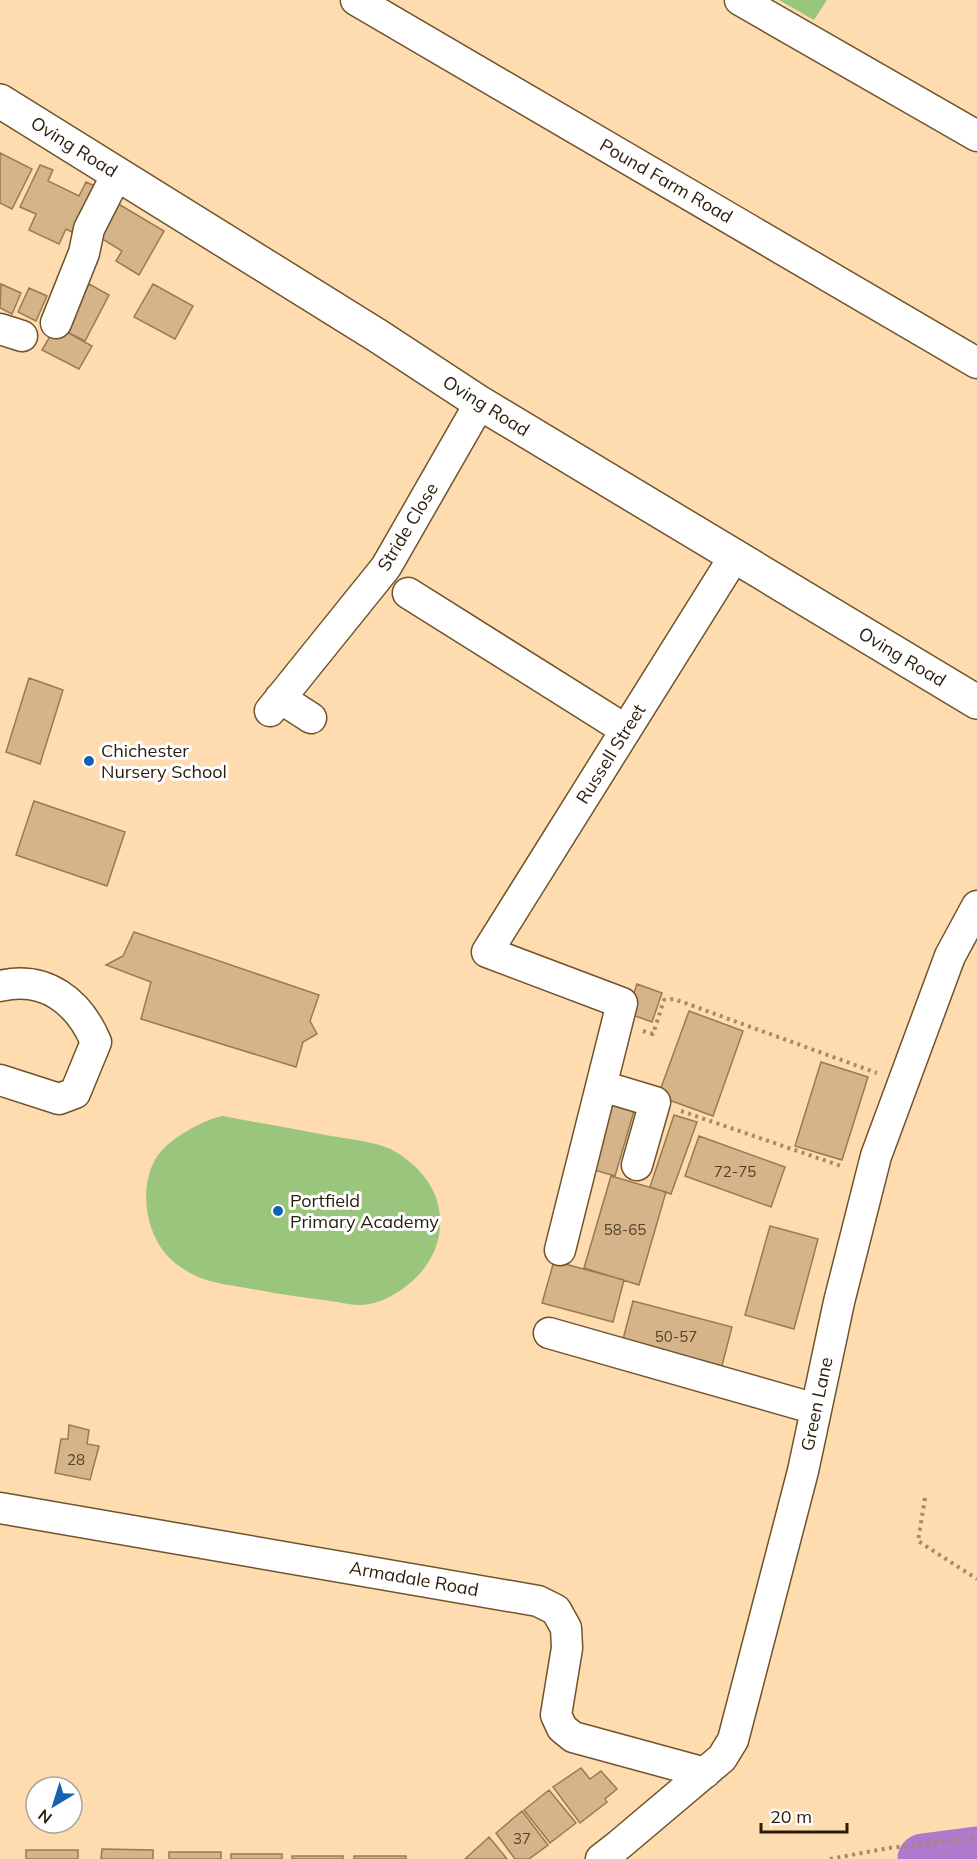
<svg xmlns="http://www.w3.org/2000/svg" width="977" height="1859" font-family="Mulish,sans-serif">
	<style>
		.green { fill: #99c57c }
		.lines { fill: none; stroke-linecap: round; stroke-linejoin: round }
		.river { stroke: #b079cc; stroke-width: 51 }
		.building { fill: #d5b489; stroke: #997a51; stroke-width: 1.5 }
		.minor-casing { stroke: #70532a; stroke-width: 33 }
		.major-casing { stroke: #70532a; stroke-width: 36 }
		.path { stroke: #a38a69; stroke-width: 4; stroke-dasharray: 3 4.5; stroke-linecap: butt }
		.minor { stroke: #fff; stroke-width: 30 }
		.major { stroke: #fff; stroke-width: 33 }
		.poi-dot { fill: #1361af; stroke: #fff; stroke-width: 2 }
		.labels { text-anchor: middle; stroke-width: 6; stroke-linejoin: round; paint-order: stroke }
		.number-label { font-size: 15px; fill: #54422a }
		.street-label { font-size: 18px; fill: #291c0b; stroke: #fff }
		.poi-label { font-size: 18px; fill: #291c0b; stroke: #fff; text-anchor: start }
	</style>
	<rect width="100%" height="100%" fill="#fedcaf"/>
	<path class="green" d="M779 0H827L814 20Z
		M223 1116C259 1123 295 1129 331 1136 349 1139 370 1141 388 1148 396 1151 405 1158 411 1163 457 1202 446 1262 398 1292 387 1299 373 1305 359 1305 352 1305 344 1303 337 1302 307 1298 277 1294 247 1288 229 1285 210 1283 194 1275 184 1270 172 1262 165 1253 144 1228 139 1182 158 1155 167 1143 181 1134 194 1127 204 1122 212 1118 223 1116Z"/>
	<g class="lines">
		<path class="river" d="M923 1859 977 1852"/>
	</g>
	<path class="building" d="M0 153 32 169 12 209 0 203Z
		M40 165 53 170 48 181 79 196 86 182 102 189 80 236 66 229 59 244 29 230 36 214 20 207Z
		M110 199 164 231 139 275 116 261 122 251 91 232Z
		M1 284 21 293 12 314 0 308Z
		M89 284 109 295 85 341 65 331Z
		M153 284 193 306 175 339 134 317Z
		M29 288 47 296 36 321 18 312Z
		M56 326 92 346 79 369 42 350Z
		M29 678 63 690 40 764 6 752Z
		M34 801 125 832 107 886 16 855Z
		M134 932 319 995 310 1021 317 1034 303 1042 296 1067 141 1019 151 982 106 965 123 956Z
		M637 984 662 993 652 1022 627 1013Z
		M689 1011 743 1031 713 1116 658 1096Z
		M821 1062 868 1077 842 1160 795 1146Z
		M609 1104 634 1111 615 1176 591 1169Z
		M674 1115 697 1122 671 1194 650 1187Z
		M699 1136 785 1167 771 1207 685 1176Z
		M611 1176 666 1192 639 1285 584 1268Z
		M770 1226 818 1239 794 1329 745 1315Z
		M554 1261 624 1280 613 1322 542 1303Z
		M633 1301 732 1327 720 1373 621 1347Z
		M69 1425 89 1430 87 1444 99 1446 90 1480 55 1473 61 1439H68Z
		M581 1768 590 1779 601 1771 617 1789 605 1799 607 1802 580 1823 553 1787Z
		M549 1790 576 1823 550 1843 524 1810Z
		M522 1811 548 1845 529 1859H515L496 1833Z
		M489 1837 507 1859H465Z
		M102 1849 153 1850V1859H101Z
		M26 1850H78V1859H26Z
		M169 1852H221V1859H169Z
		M231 1854H282V1859H231Z
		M292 1856H343V1859H292Z
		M354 1856H406V1859H354Z"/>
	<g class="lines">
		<g class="minor-casing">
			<path id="minor" d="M356 0 977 363
				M740 0 977 136
				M56 323 84 253 89 229 117 174
				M0 329 22 336
				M408 593 626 730
				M280 698 311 718
				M270 711 386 567 480 403
				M0 986C46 975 79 1002 96 1042L75 1093 59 1099 0 1080
				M602 1086 655 1102 637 1165
				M560 1250 622 1003 487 952 734 557
				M549 1333 816 1409
				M0 1508 538 1601 556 1610 566 1628 567 1648 556 1715 562 1728 573 1737 705 1773
				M601 1859 619 1845 722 1758 733 1740 803 1471 839 1302 876 1156 950 956 977 906"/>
		</g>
		<g class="major-casing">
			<path id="major" d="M0 101 378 336 480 403 977 702"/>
		</g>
		<path class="path" d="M643 1031 653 1034 664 1000 674 999 877 1073
			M681 1111 844 1167
			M925 1498 918 1541 977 1579
			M830 1859 889 1848 977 1838"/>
		<use href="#minor" class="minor"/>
		<use href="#major" class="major"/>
	</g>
	<g class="poi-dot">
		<circle cx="89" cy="761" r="6"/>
		<circle cx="278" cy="1211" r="6"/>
	</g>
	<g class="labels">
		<g class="number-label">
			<text x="735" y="1177">72-75</text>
			<text x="625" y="1235">58-65</text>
			<text x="676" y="1342">50-57</text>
			<text x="76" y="1465">28</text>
			<text x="522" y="1844">37</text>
		</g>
		<g class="street-label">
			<text transform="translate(74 147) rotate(32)" y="6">Oving Road</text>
			<text transform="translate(666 181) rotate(30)" y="6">Pound Farm Road</text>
			<text transform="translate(486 406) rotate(32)" y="6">Oving Road</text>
			<text transform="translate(408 527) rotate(-59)" y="6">Stride Close</text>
			<text transform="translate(902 657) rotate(31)" y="6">Oving Road</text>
			<text transform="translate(611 754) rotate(-58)" y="6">Russell Street</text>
			<text transform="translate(817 1404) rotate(-78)" y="6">Green Lane</text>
			<text transform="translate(414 1579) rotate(10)" y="6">Armadale Road</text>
		</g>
		<g class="poi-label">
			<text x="101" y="757">Chichester<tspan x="101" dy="21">Nursery School</tspan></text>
			<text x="290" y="1207">Portfield<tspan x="290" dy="21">Primary Academy</tspan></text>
		</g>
	</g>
	<g transform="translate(54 1805) rotate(218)"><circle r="28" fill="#ffffff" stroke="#a9a49d" stroke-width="1.5"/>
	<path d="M0-4.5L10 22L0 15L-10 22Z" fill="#1361af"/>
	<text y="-9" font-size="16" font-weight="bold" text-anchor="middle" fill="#291c0b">N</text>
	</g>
	<path d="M761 1823v9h86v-9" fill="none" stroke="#291c0b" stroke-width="3"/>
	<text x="770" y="1823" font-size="18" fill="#291c0b" stroke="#ffffff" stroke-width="4.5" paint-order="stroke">20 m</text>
</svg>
